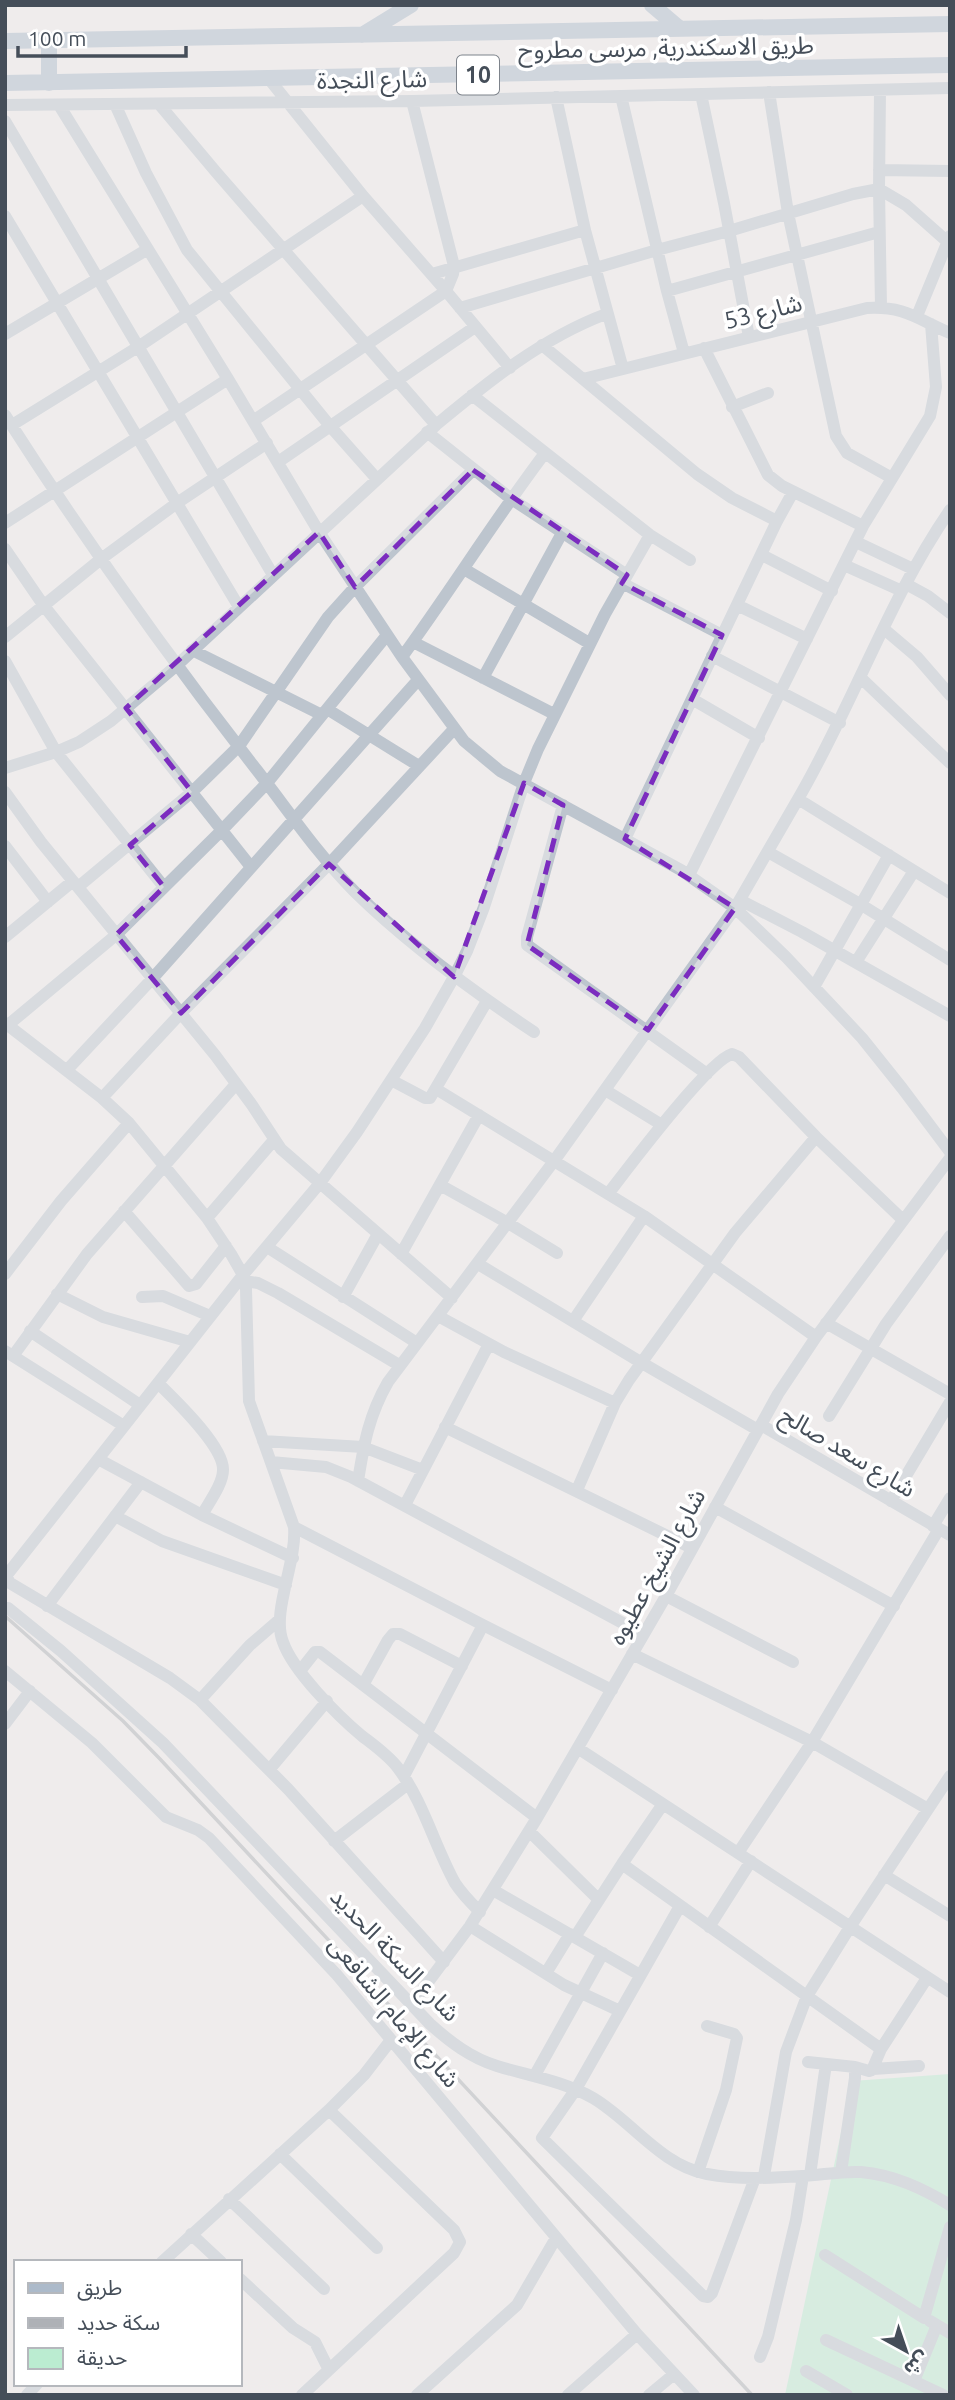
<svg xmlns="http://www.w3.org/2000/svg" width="955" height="2400" font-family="Ubuntu,'Noto Sans Arabic',sans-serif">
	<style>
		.green { fill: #bbecd1 }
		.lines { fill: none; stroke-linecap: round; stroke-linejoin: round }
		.minor { stroke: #bdc5ce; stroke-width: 12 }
		.major { stroke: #acbaca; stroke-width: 16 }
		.rail { stroke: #aeb1b6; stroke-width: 3.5 }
		.marked { fill: none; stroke: #7b2cbf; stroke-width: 5; stroke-dasharray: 14 9; stroke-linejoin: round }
		.labels { text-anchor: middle; stroke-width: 7; stroke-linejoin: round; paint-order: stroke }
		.shield { fill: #fff; stroke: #7d838b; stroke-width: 2 }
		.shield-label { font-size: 23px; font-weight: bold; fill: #454e59 }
		.street-label { font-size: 24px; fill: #454e59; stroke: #fff }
	</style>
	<rect width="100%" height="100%" fill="#efecec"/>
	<path class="green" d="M950 2074V2395H785L852 2081Z"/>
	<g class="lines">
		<path class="minor" d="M269 79 363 196 446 291 510 368
			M880 90 879 189 881 307
			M769 92 788 213 836 436 847 453 892 478
			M701 94 724 203 749 337
			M621 96 667 291 684 353
			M556 97 585 230 623 369
			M115 104 146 173 187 250 330 426 376 478
			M159 104 216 172 436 425
			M5 105 412 101 950 88
			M59 105 228 379 319 532 402 657 464 741 500 771 681 870 735 908 786 957 862 1038 902 1088 950 1152
			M5 121 273 575
			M879 170 950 171
			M5 216 239 607
			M432 274 585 230
			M667 291 879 232
			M460 308 657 250 729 231 853 194 879 189 906 205 950 244
			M917 316 950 236
			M5 334 148 249
			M542 345 697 474 732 498 777 521
			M704 348 768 475 782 486 863 526
			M583 379 867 308C905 306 917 319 950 333
			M472 395 650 535 690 560
			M732 407 768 393
			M5 415C83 537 167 655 256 769 288 810 318 855 355 892 409 945 471 990 534 1032
			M253 421 446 291 453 274 454 266 412 101
			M12 425 138 347 363 196
			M427 432 510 498 627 575
			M278 462 475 327
			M5 523 228 379
			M856 542 913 569
			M5 549 44 606 251 867
			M762 555 832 591
			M844 565 902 591
			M464 569 589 643
			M622 583 722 635
			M906 584 928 596 950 613
			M737 605 807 639
			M884 629 917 657 950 695
			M5 637 101 559 177 503 267 443
			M413 642 554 714
			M192 650 322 715
			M712 656 840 723
			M402 657C451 590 495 519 545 453
			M5 661 56 752 164 887
			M483 678 562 533
			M861 678 950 763
			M692 699 759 738
			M327 709 419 766
			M5 768 56 752 79 742 111 721 176 666 436 425C488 382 542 338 606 314
			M5 792 41 842 215 1055 252 1105 281 1149 452 1298
			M798 799C853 705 888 600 950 510
			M563 805 527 937V945L707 1074
			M625 839 777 521 793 492
			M5 846 48 902
			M768 852 860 904 950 960
			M689 875 863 526 930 416 936 387 931 324
			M78 887 192 792 239 746 328 617 355 587 473 470
			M740 900 802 932 950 1016
			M5 937 73 881
			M856 962 914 871
			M814 987 889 855
			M5 1023 102 1098 129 1123 207 1218 231 1254 243 1275 246 1289 249 1401 294 1527C297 1563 271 1612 283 1642 293 1671 338 1716 362 1736 375 1746 388 1755 398 1768 423 1801 435 1847 455 1883 462 1894 471 1903 480 1912
			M8 1025 116 935 222 830 267 783 387 635
			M67 1070 152 979 418 680
			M391 1080 425 1098H430L487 1001
			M436 1089 644 1216 816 1337
			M605 1090 662 1125
			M102 1098 181 1013 329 864 454 729
			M440 1185 508 1223 557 1253
			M608 1194C628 1168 708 1061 732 1054L739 1057 816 1137 903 1220
			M124 1211 189 1286 196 1284 226 1246
			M207 1218 274 1140
			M267 1247 417 1343
			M401 1254 479 1115
			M478 1264 642 1363 758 1430
			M5 1274 61 1201 129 1123
			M244 1281 258 1283 278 1293 399 1365
			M57 1294 103 1317 190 1342
			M142 1297 163 1296 210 1316
			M343 1297 378 1234
			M438 1316 504 1352 615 1403
			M573 1321 644 1216
			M826 1323 950 1394
			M30 1331 140 1405
			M5 1351 124 1426
			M13 1356 87 1254 236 1084
			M158 1383C174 1399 224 1446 223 1470 223 1484 209 1502 202 1515
			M829 1416 886 1324 950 1236
			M761 1425 950 1535
			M445 1427 692 1548
			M263 1441 363 1447 423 1470
			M98 1459 202 1515 293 1558
			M271 1462 326 1467 351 1477 643 1634
			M358 1481C364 1443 369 1415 388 1382L554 1161 735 908 798 799 950 893
			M577 1490 615 1403 629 1380 735 1233 816 1137
			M891 1501 950 1402
			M405 1505 489 1344
			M715 1507 894 1606
			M115 1516 162 1541 286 1585
			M933 1526 950 1498
			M294 1527 483 1625 612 1690
			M666 1596 793 1662
			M47 1606 141 1482
			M8 1608 61 1651 163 1743 430 2024C450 2042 471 2058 497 2066 530 2076 563 2081 593 2098 632 2121 660 2165 707 2174 738 2180 771 2178 802 2176 822 2175 841 2171 861 2172 894 2175 922 2188 950 2205
			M632 1654 812 1742 928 1809
			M5 1671 92 1743 166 1817 198 1830 209 1838 337 1975 637 2334 694 2395
			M300 1671 315 1652H320L537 1818
			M363 1685 388 1640 393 1634H400L462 1666
			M200 1700 250 1645 279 1620
			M5 1724 30 1691
			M579 1749 950 1992
			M269 1770 327 1701
			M404 1776 483 1625
			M529 1831 599 1900
			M334 1841 408 1784
			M738 1853 812 1742 939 1529
			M622 1864 663 1804
			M884 1875 950 1916
			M493 1890 640 1975
			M680 1906 576 2089 542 2138 703 2296 708 2297 712 2293 755 2178
			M470 1926 564 1985 620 2011
			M709 1927 751 1861
			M575 1937 622 1864 881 2049
			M444 1962 288 1789 200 1700 170 1678 15 1586 10 1583 6 1576 243 1275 320 1183 357 1132 425 1028 454 977 467 951 484 907 524 783 538 749 605 614 650 535
			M546 1973 570 1934
			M411 2005 470 1926 537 1818 666 1596 778 1394 816 1337 950 1158
			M808 2062 855 2067
			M873 2069 919 2066
			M535 2075 603 1953
			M280 2154 377 2248
			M698 2172 726 2090 737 2038 734 2034 707 2026
			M841 2172 855 2078V2067L869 2071 872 2070 881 2049 927 1978
			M810 2175 826 2064
			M764 2176 786 2052 807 1996 850 1927 950 1776
			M229 2199 324 2289
			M191 2234 221 2262
			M825 2255 924 2318 950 2227
			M162 2262 329 2110 364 2075 391 2040
			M240 2279 293 2328 315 2342 329 2370
			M930 2321 950 2333
			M826 2340 943 2395
			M760 2357 768 2337 796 2220 803 2176
			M806 2371 847 2395
			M914 2381 937 2325
			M27 2395 37 2384
			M302 2395 454 2253 460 2242 454 2230 329 2110
			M417 2395 517 2305 556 2238
			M568 2395 637 2334
			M649 2395 673 2375"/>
		<path class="major" d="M652 5 679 28
			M362 35 411 5
			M5 41 950 24
			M5 83 950 65
			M49 83V40"/>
		<path class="rail" d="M5 1616 123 1721 160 1759 752 2395"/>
	</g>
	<path d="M0 0H955V2400H0ZM473 470 627 575 622 583 722 635 625 839 735 908 648 1030 527 945 563 805 524 783 454 977 329 864 181 1013 116 935 164 887 130 845 192 792 126 708 319 532 355 587Z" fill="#efecec" fill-opacity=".55" fill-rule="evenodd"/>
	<path class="marked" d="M473 470 627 575 622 583 722 635 625 839 735 908 648 1030 527 945 563 805 524 783 454 977 329 864 181 1013 116 935 164 887 130 845 192 792 126 708 319 532 355 587Z"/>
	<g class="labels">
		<rect class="shield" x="457" y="55.5" width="42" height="39" rx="5"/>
		<g class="shield-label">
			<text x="478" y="83">10</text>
		</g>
		<g class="street-label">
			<text transform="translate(666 48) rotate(-1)" y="8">طريق الاسكندرية, مرسى مطروح</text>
			<text transform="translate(372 80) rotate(-1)" y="8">شارع النجدة</text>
			<text transform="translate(763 312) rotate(-14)" y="8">شارع 53</text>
			<text transform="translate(848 1452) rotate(31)" y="8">شارع سعد صالح</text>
			<text transform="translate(657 1567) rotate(-61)" y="8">شارع الشيخ عطيوه</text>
			<text transform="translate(395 1955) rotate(46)" y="8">شارع السكة الحديد</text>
			<text transform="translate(394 2012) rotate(50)" y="8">شارع الإمام الشافعى</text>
		</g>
	</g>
	<rect width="955" height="2400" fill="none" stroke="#454e59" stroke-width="14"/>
	<rect x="14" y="2260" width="228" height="126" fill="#ffffff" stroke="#b5b8bd" stroke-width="2"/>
	<rect x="28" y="2283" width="35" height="10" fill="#acbaca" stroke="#b5b8bd" stroke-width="2"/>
	<text x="77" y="2295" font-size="21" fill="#454e59">طريق</text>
	<rect x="28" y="2318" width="35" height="10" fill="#aeb1b6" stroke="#b5b8bd" stroke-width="2"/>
	<text x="77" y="2330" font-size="21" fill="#454e59">سكة حديد</text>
	<rect x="28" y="2348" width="35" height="21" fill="#bbecd1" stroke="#b5b8bd" stroke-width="2"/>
	<text x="77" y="2365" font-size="21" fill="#454e59">حديقة</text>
	<g transform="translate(906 2351) rotate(140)" stroke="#ffffff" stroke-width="5" paint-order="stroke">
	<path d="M0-5L12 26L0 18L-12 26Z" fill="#454e59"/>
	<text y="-10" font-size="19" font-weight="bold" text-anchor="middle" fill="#454e59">ش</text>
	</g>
	<path d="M18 46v10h168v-10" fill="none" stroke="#454e59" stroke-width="3.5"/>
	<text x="28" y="46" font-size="21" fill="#454e59" stroke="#ffffff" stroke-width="5" paint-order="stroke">100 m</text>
</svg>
